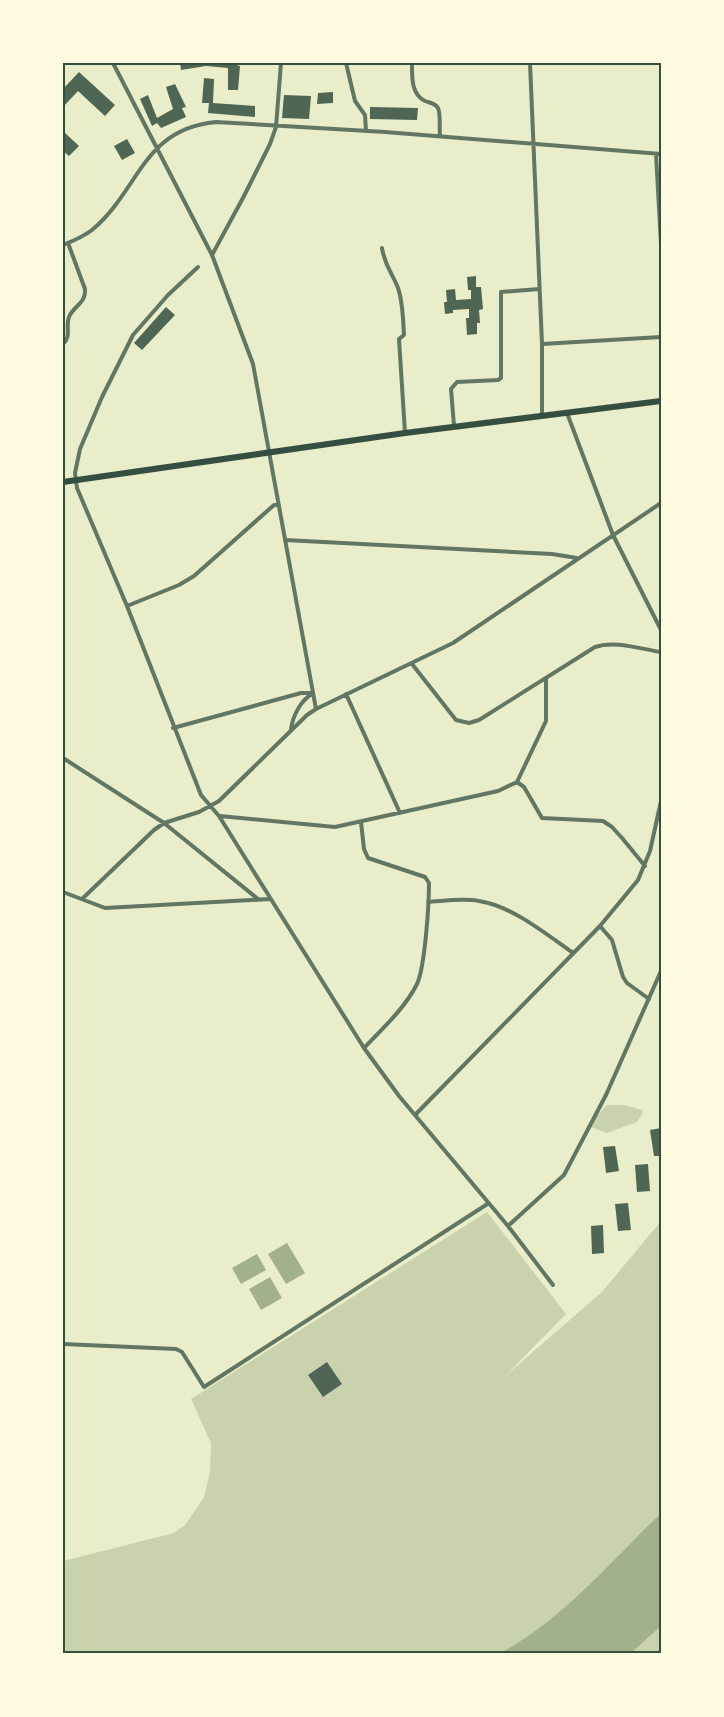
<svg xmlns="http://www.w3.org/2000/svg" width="724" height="1717" font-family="'Times New Roman',serif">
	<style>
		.green { fill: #cad2ad }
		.water { fill: #a3b18a }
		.building { fill: #4f6655 }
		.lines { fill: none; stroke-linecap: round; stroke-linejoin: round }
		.minor { stroke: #617663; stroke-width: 4 }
		.primary { stroke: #344e41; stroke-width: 6 }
		.neatline { fill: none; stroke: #344e41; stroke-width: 2 }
	</style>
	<rect width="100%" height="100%" fill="#e9edc9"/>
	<path class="green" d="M607 1105H624L642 1110 643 1113 637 1122 607 1133 591 1127 597 1116Z
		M487 1212 566 1314 504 1377 602 1292 661 1221V1513C611 1563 562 1621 498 1654H63V1561L174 1533 185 1525 204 1497 210 1472 211 1443 191 1399Z
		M661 1626V1654H630Z"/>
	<path class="water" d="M287 1243 305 1273 286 1284 268 1254Z
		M257 1254 266 1270 241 1284 232 1268Z
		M270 1277 282 1298 261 1310 249 1289Z
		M661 1513V1626L630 1654H498C562 1621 610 1562 661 1513Z"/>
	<path class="building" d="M180 63H230L240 66 238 90H228V68L206 66 181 70Z
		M79 72 115 105 105 116 78 91 63 107V89Z
		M204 78 214 79 213 103 255 106V117L208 113 209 103H202Z
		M175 84 186 107 182 108 186 117 161 128 157 123 152 126 140 99 148 95 157 118 173 109 166 87Z
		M333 92V103L317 104 318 93Z
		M284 95 311 96 309 119 282 118Z
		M370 107 418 108 417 120 370 119Z
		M63 131 79 146 69 156 63 151Z
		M127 139 135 153 122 160 114 146Z
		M476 276V287H481L483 309 479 310 480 323H477V334L467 335 466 318H469V309L453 310V313L445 314 444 302H447L446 290 455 289 456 300 471 299V290H468L467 277Z
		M166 307 175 315 142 350 134 343Z
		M661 1128V1156H654L650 1130Z
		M615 1146 619 1171 606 1173 603 1147Z
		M648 1164 650 1191 637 1192 635 1165Z
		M628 1203 631 1230 618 1231 615 1204Z
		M603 1225 604 1253 592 1254 591 1226Z
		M327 1362 342 1384 323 1397 308 1375Z"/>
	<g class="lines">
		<path class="minor" d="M113 63 212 255 253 364 316 709
			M346 63 355 101 365 115 366 131
			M412 63C412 77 411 94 425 101 430 103 435 103 438 108 441 115 439 128 440 136
			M530 63 542 344V416
			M656 154 661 244
			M63 245C73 241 83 237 92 230 140 190 142 129 216 122L385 132 661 154
			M382 248C385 267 392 272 398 288 403 302 403 320 404 335L399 339 405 433
			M212 255 244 196 270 144 276 127 281 63
			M198 267 168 295 133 335 102 397 80 449 75 473 77 488 127 606 201 795 219 816 364 1048 399 1096 508 1226 553 1285
			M63 344C72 336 65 327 69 317 74 305 86 304 85 289L68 243
			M542 344 661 337
			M567 413 613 535 661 630
			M454 426 451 389 457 382 498 380 501 378V292L539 289
			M285 540 552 554 577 558
			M127 606 179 585 194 576 274 505H279
			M412 664 456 720 469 723 479 720 595 647C615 640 640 649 661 652
			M346 694 400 813
			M173 728 301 693H312
			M291 730C292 717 301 700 312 694
			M63 758 164 823 258 899
			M517 782 524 787 542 818 603 821 612 827 622 838 645 866
			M220 816 335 827 498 791 517 782 546 721V678
			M361 822 364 849 368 858 425 877 429 883C429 904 425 967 417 984 405 1008 383 1028 364 1048
			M63 892 105 908 270 899
			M82 899 154 830 164 823 199 812 219 801 307 715 316 709 453 643 661 503
			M428 902C444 901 463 898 479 901 512 906 546 934 573 953
			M600 926 612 940 623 977 627 983 649 999
			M415 1115 600 926 638 880 650 851 661 801
			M508 1226 564 1175 606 1095 661 971
			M63 1344 176 1349 182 1352 204 1387 489 1203"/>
		<path class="primary" d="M63 482 405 433 661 401"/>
	</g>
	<rect width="724" height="1717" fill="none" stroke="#fefae0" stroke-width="129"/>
	<rect x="64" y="64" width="596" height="1588" class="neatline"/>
</svg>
